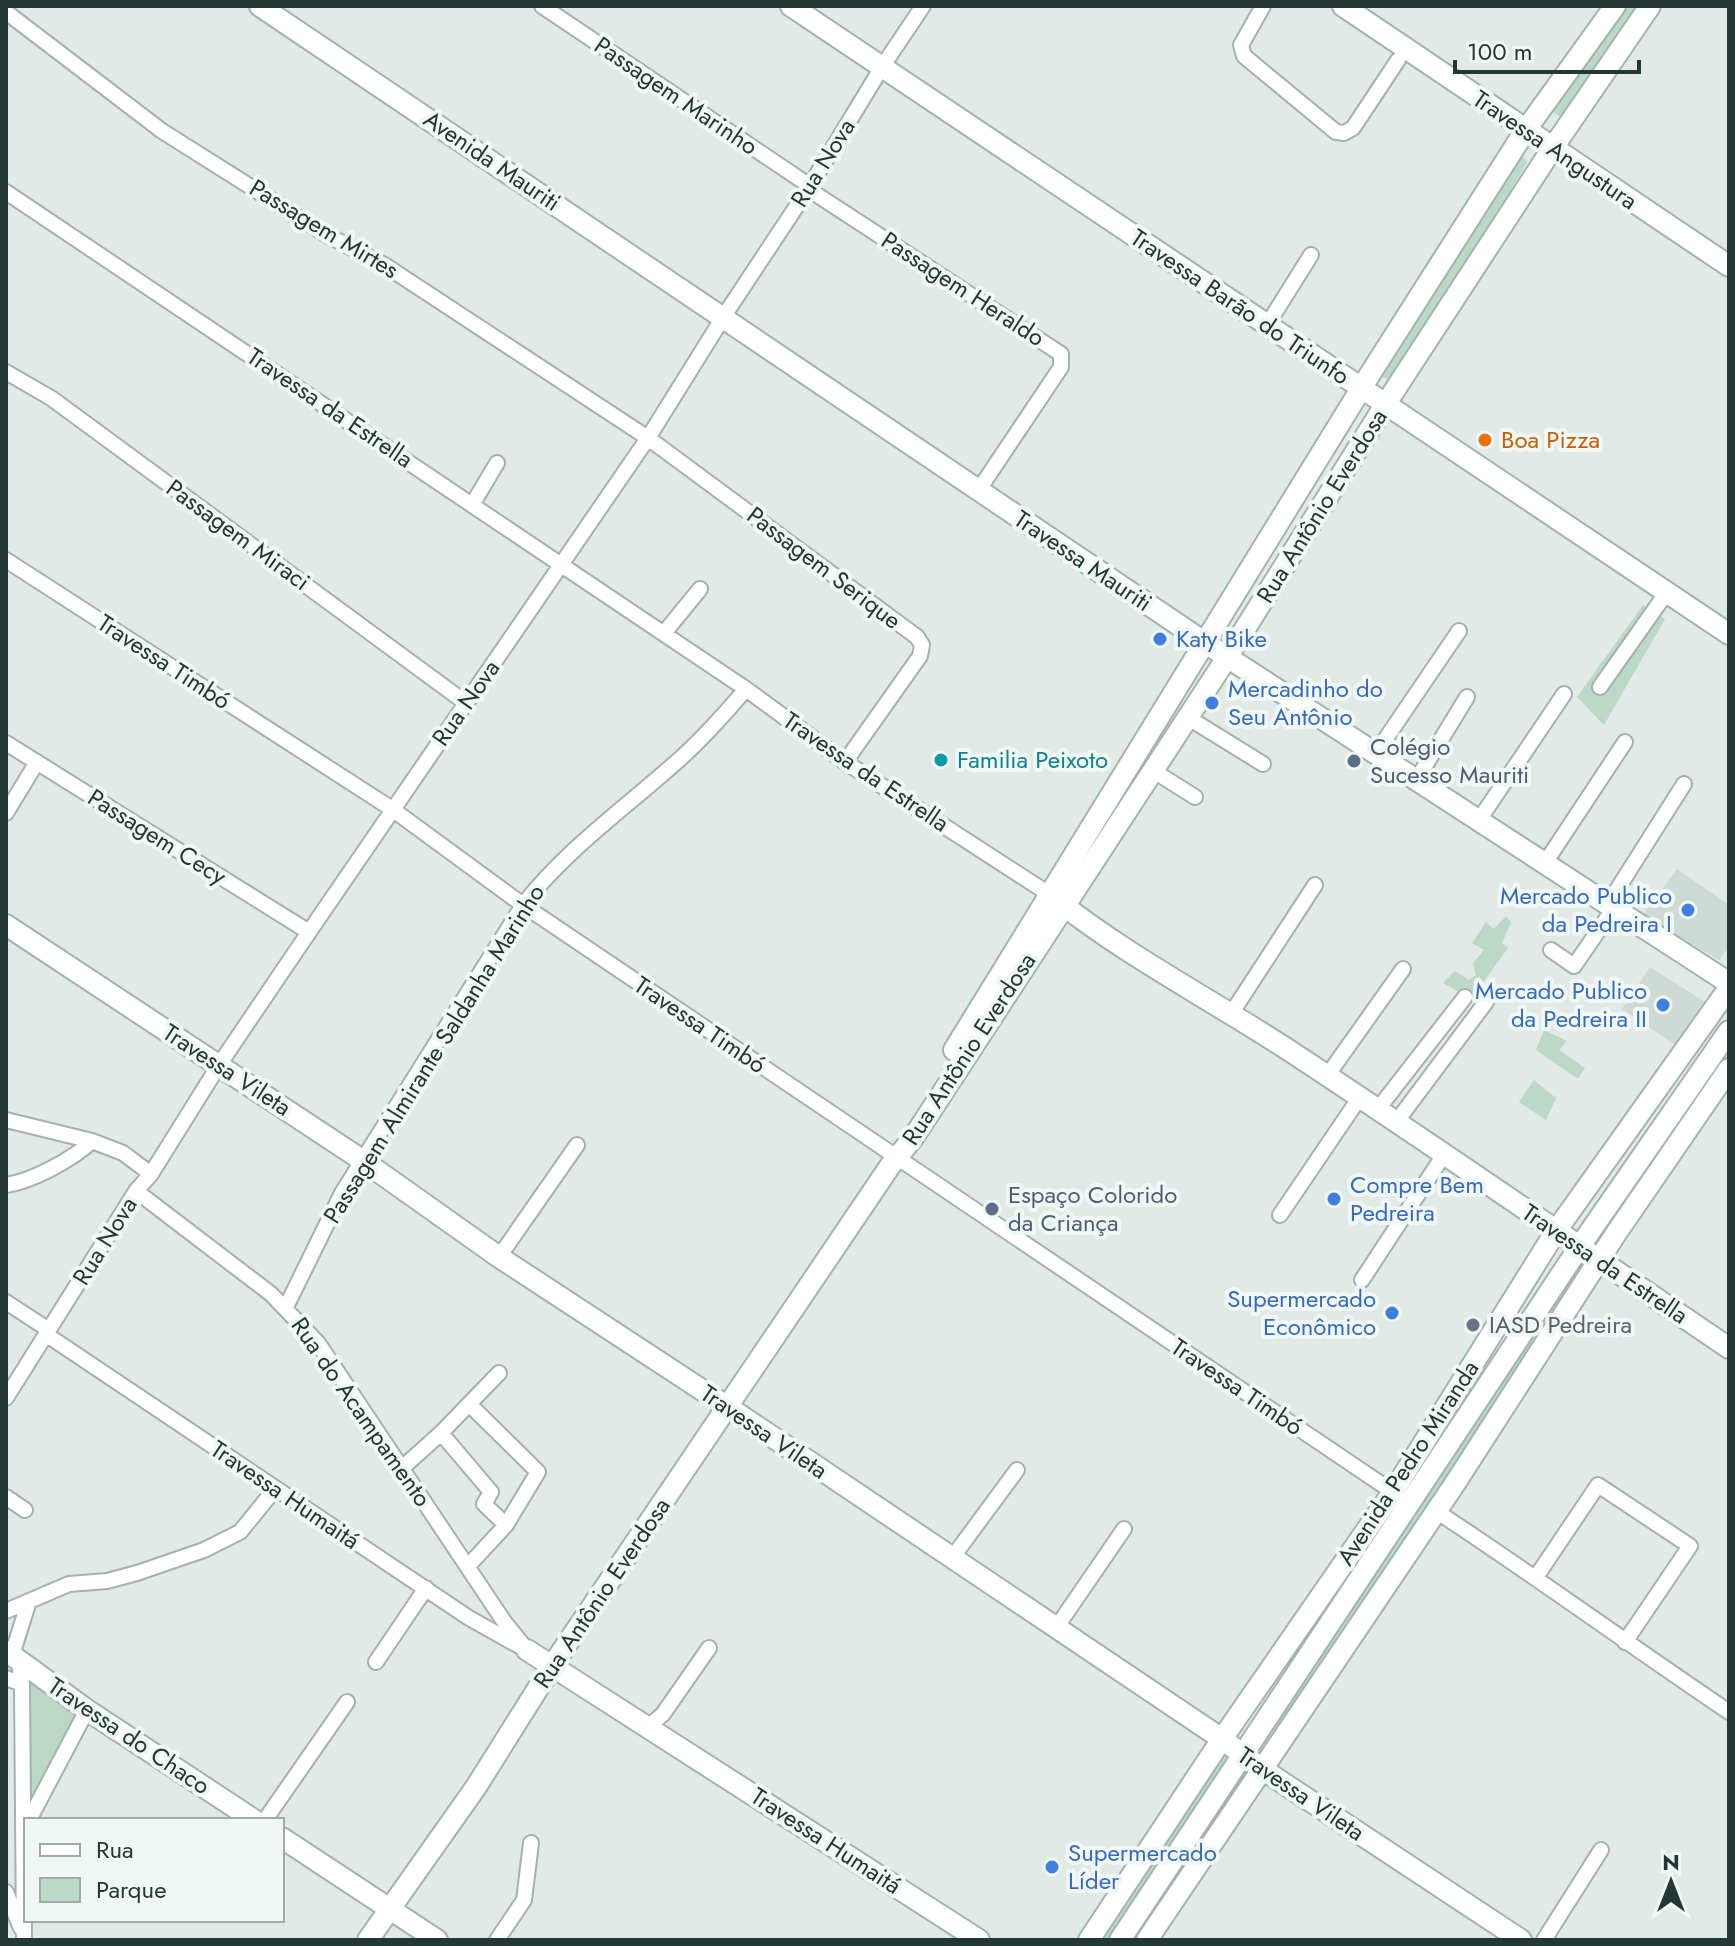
<svg xmlns="http://www.w3.org/2000/svg" width="1735" height="1946" font-family="Jost,sans-serif">
	<style>
		.built { fill: #cfd9d5 }
		.green { fill: #bcd8c6 }
		.lines { fill: none; stroke-linecap: round; stroke-linejoin: round }
		.street-casing { stroke: #a4b1ad; stroke-width: 18 }
		.secondary-casing { stroke: #a1b4ae; stroke-width: 24 }
		.street { stroke: #fff; stroke-width: 14 }
		.secondary { stroke: #fff; stroke-width: 20 }
		.food-dot { fill: #e8710a; stroke: #f1f7f4; stroke-width: 3 }
		.shop-dot { fill: #3f7fe0; stroke: #f1f7f4; stroke-width: 3 }
		.culture-dot { fill: #0f9aa8; stroke: #f1f7f4; stroke-width: 3 }
		.service-dot { fill: #5c6f8a; stroke: #f1f7f4; stroke-width: 3 }
		.worship-dot { fill: #6b7280; stroke: #f1f7f4; stroke-width: 3 }
		.labels { text-anchor: middle; stroke-width: 8; stroke-linejoin: round; paint-order: stroke }
		.street-label { font-size: 24px; fill: #233834; stroke: #f1f7f4 }
		.food-label { font-size: 24px; fill: #c56008; stroke: #f1f7f4; text-anchor: start }
		.shop-label { font-size: 24px; fill: #366cbe; stroke: #f1f7f4; text-anchor: start }
		.service-label { font-size: 24px; fill: #4e5e75; stroke: #f1f7f4; text-anchor: start }
		.culture-label { font-size: 24px; fill: #0d838f; stroke: #f1f7f4; text-anchor: start }
		.worship-label { font-size: 24px; fill: #5b616d; stroke: #f1f7f4; text-anchor: start }
	</style>
	<rect width="100%" height="100%" fill="#e1eae6"/>
	<path class="built" d="M1677 869 1729 905V946L1719 960 1643 915Z
		M1650 967 1705 1002 1674 1044 1622 1009Z"/>
	<path class="green" d="M1620 6H1640L1562 118 1551 110Z
		M1522 155 1527 162 1399 386 1372 371Z
		M1643 605 1665 619 1604 725 1577 697Z
		M1506 916 1511 922 1502 943 1508 948 1471 999 1443 983 1455 971 1469 980 1476 975 1473 963 1484 950 1472 943 1486 922 1494 929Z
		M1544 1030 1567 1041 1559 1050 1585 1068 1578 1079 1536 1050Z
		M1534 1080 1556 1098 1546 1120 1519 1102Z
		M1579 1254 1593 1263 1279 1733 1267 1725Z
		M22 1668 85 1704 22 1827Z
		M1219 1750 1234 1759 1114 1940H1094Z
		M1243 1761 1253 1769 1138 1940H1124Z"/>
	<g class="lines">
		<g class="street-casing">
			<path id="street" d="M542 6 810 186
				M1263 6 1241 45 1244 56 1336 132 1344 133 1353 128 1398 60
				M6 12 162 131 327 235 386 266 648 438 917 637 922 645 920 656 845 762
				M808 189 1061 354V367L978 491
				M6 192 746 689 845 762 1049 894
				M1274 314 1311 255
				M6 372 51 398 466 703
				M472 505 497 463
				M6 560 392 809 523 905 1393 1492
				M664 633 700 589
				M1600 687 1667 592
				M1187 717 1263 764
				M6 743 309 932
				M1376 753 1459 631
				M1152 770 1195 797
				M1417 779 1467 697
				M6 813 37 762
				M1479 820 1564 694
				M1545 863 1625 742
				M1608 904 1684 784
				M1551 950 1574 966 1614 908
				M1231 1014 1315 885
				M1327 1076 1403 969
				M1378 1109 1465 997
				M6 1120 92 1141 123 1153 151 1174
				M1397 1121 1486 1002
				M6 1185C33 1181 73 1159 92 1141
				M136 1191 271 1294 318 1343 503 1620 527 1650
				M1280 1215 1360 1097
				M499 1257 577 1145
				M1362 1280 1445 1153
				M6 1302 49 1330
				M286 1307 342 1193 523 905C566 850 621 811 673 765 700 742 723 716 746 689
				M47 1335 469 1618 521 1647
				M6 1398 136 1191 151 1174 219 1065 309 932 648 438 724 316 810 186 882 67 923 6
				M441 1433 491 1492 484 1504 506 1525
				M401 1469 441 1433 499 1373
				M6 1497 25 1510
				M1436 1511C1535 1576 1631 1646 1729 1712
				M952 1558 1017 1470
				M468 1566 506 1525 538 1472 469 1404
				M1536 1577 1598 1485 1690 1546 1625 1642
				M6 1611 69 1584 107 1581 137 1573 204 1550 240 1532 275 1489
				M1056 1628 1124 1529
				M12 1655 29 1601
				M19 1661 22 1684 24 1938
				M376 1662 426 1588
				M6 1678 22 1684
				M648 1727 663 1714 709 1648
				M29 1820 87 1710
				M265 1820 347 1702
				M6 1892 21 1928
				M497 1940 524 1900 531 1843
				M1544 1940 1601 1850"/>
		</g>
		<g class="secondary-casing">
			<path id="secondary" d="M260 6 1204 642 1729 983
				M791 6 1729 634
				M1343 6 1729 266
				M1054 898C1128 957 1214 1001 1293 1053 1439 1149 1584 1250 1729 1348
				M6 925 362 1160 499 1257 728 1407 1222 1739 1262 1769 1521 1940
				M954 1050 1372 371 1525 131 1615 6
				M527 1650 979 1940
				M6 1651 87 1710 254 1820
				M282 1838 437 1940
				M368 1940 476 1787 552 1666 890 1166 913 1138 1228 656 1385 405 1552 149 1650 6
				M1089 1940 1222 1739 1393 1492 1556 1231 1729 988
				M1120 1940 1580 1246 1729 1031
				M1147 1940 1454 1485 1615 1235 1729 1069"/>
		</g>
		<use href="#street" class="street"/>
		<use href="#secondary" class="secondary"/>
	</g>
	<circle class="food-dot" cx="1485" cy="440" r="8"/>
	<g class="shop-dot">
		<circle cx="1160" cy="639" r="8"/>
		<circle cx="1212" cy="703" r="8"/>
		<circle cx="1688" cy="910" r="8"/>
		<circle cx="1663" cy="1005" r="8"/>
		<circle cx="1334" cy="1199" r="8"/>
		<circle cx="1392" cy="1313" r="8"/>
		<circle cx="1052" cy="1867" r="8"/>
	</g>
	<circle class="culture-dot" cx="941" cy="760" r="8"/>
	<g class="service-dot">
		<circle cx="1354" cy="761" r="8"/>
		<circle cx="992" cy="1209" r="8"/>
	</g>
	<circle class="worship-dot" cx="1473" cy="1325" r="8"/>
	<g class="labels">
		<g class="street-label">
			<text transform="translate(676 96) rotate(34)" y="8">Passagem Marinho</text>
			<text transform="translate(1555 150) rotate(34)" y="8">Travessa Angustura</text>
			<text transform="translate(492 161) rotate(34)" y="8">Avenida Mauriti</text>
			<text transform="translate(823 163) rotate(-58)" y="8">Rua Nova</text>
			<text transform="translate(324 229) rotate(31)" y="8">Passagem Mirtes</text>
			<text transform="translate(963 289) rotate(33)" y="8">Passagem Heraldo</text>
			<text transform="translate(1240 307) rotate(34)" y="8">Travessa Barão do Triunfo</text>
			<text transform="translate(330 408) rotate(34)" y="8">Travessa da Estrella</text>
			<text transform="translate(1322 506) rotate(-58)" y="8">Rua Antônio Everdosa</text>
			<text transform="translate(238 535) rotate(36)" y="8">Passagem Miraci</text>
			<text transform="translate(1083 561) rotate(34)" y="8">Travessa Mauriti</text>
			<text transform="translate(824 568) rotate(37)" y="8">Passagem Serique</text>
			<text transform="translate(164 662) rotate(33)" y="8">Travessa Timbó</text>
			<text transform="translate(466 703) rotate(-55)" y="8">Rua Nova</text>
			<text transform="translate(866 772) rotate(34)" y="8">Travessa da Estrella</text>
			<text transform="translate(157 837) rotate(32)" y="8">Passagem Cecy</text>
			<text transform="translate(700 1025) rotate(34)" y="8">Travessa Timbó</text>
			<text transform="translate(969 1049) rotate(-57)" y="8">Rua Antônio Everdosa</text>
			<text transform="translate(434 1054) rotate(-58)" y="8">Passagem Almirante Saldanha Marinho</text>
			<text transform="translate(227 1070) rotate(33)" y="8">Travessa Vileta</text>
			<text transform="translate(105 1241) rotate(-58)" y="8">Rua Nova</text>
			<text transform="translate(1605 1264) rotate(34)" y="8">Travessa da Estrella</text>
			<text transform="translate(1237 1387) rotate(34)" y="8">Travessa Timbó</text>
			<text transform="translate(361 1412) rotate(55)" y="8">Rua do Acampamento</text>
			<text transform="translate(764 1432) rotate(34)" y="8">Travessa Vileta</text>
			<text transform="translate(1408 1463) rotate(-57)" y="8">Avenida Pedro Miranda</text>
			<text transform="translate(285 1495) rotate(34)" y="8">Travessa Humaitá</text>
			<text transform="translate(602 1593) rotate(-56)" y="8">Rua Antônio Everdosa</text>
			<text transform="translate(129 1736) rotate(34)" y="8">Travessa do Chaco</text>
			<text transform="translate(1301 1794) rotate(34)" y="8">Travessa Vileta</text>
			<text transform="translate(826 1841) rotate(33)" y="8">Travessa Humaitá</text>
		</g>
		<g class="food-label">
			<text x="1501" y="448">Boa Pizza</text>
		</g>
		<g class="shop-label">
			<text x="1176" y="647">Katy Bike</text>
			<text x="1228" y="697">Mercadinho do<tspan x="1228" dy="28">Seu Antônio</tspan></text>
			<text x="1672" y="904" text-anchor="end">Mercado Publico<tspan x="1672" dy="28">da Pedreira I</tspan></text>
			<text x="1647" y="999" text-anchor="end">Mercado Publico<tspan x="1647" dy="28">da Pedreira II</tspan></text>
			<text x="1350" y="1193">Compre Bem<tspan x="1350" dy="28">Pedreira</tspan></text>
			<text x="1376" y="1307" text-anchor="end">Supermercado<tspan x="1376" dy="28">Econômico</tspan></text>
			<text x="1068" y="1861">Supermercado<tspan x="1068" dy="28">Líder</tspan></text>
		</g>
		<g class="service-label">
			<text x="1370" y="755">Colégio<tspan x="1370" dy="28">Sucesso Mauriti</tspan></text>
			<text x="1008" y="1203">Espaço Colorido<tspan x="1008" dy="28">da Criança</tspan></text>
		</g>
		<g class="culture-label">
			<text x="957" y="768">Familia Peixoto</text>
		</g>
		<g class="worship-label">
			<text x="1489" y="1333">IASD Pedreira</text>
		</g>
	</g>
	<rect width="1735" height="1946" fill="none" stroke="#233834" stroke-width="16"/>
	<rect x="24" y="1818" width="260" height="104" fill="#f1f7f4" stroke="#9faba7" stroke-width="2"/>
	<rect x="40" y="1844" width="40" height="12" fill="#ffffff" stroke="#9faba7" stroke-width="2"/>
	<text x="96" y="1858" font-size="24" fill="#233834">Rua</text>
	<rect x="40" y="1878" width="40" height="24" fill="#bcd8c6" stroke="#9faba7" stroke-width="2"/>
	<text x="96" y="1898" font-size="24" fill="#233834">Parque</text>
	<g transform="translate(1671 1882)" stroke="#f1f7f4" stroke-width="6" paint-order="stroke">
	<path d="M0-6L14 30L0 20L-14 30Z" fill="#233834"/>
	<text y="-12" font-size="22" font-weight="bold" text-anchor="middle" fill="#233834">N</text>
	</g>
	<path d="M1455 60v12h184v-12" fill="none" stroke="#233834" stroke-width="4"/>
	<text x="1467" y="60" font-size="24" fill="#233834" stroke="#f1f7f4" stroke-width="6" paint-order="stroke">100 m</text>
</svg>
